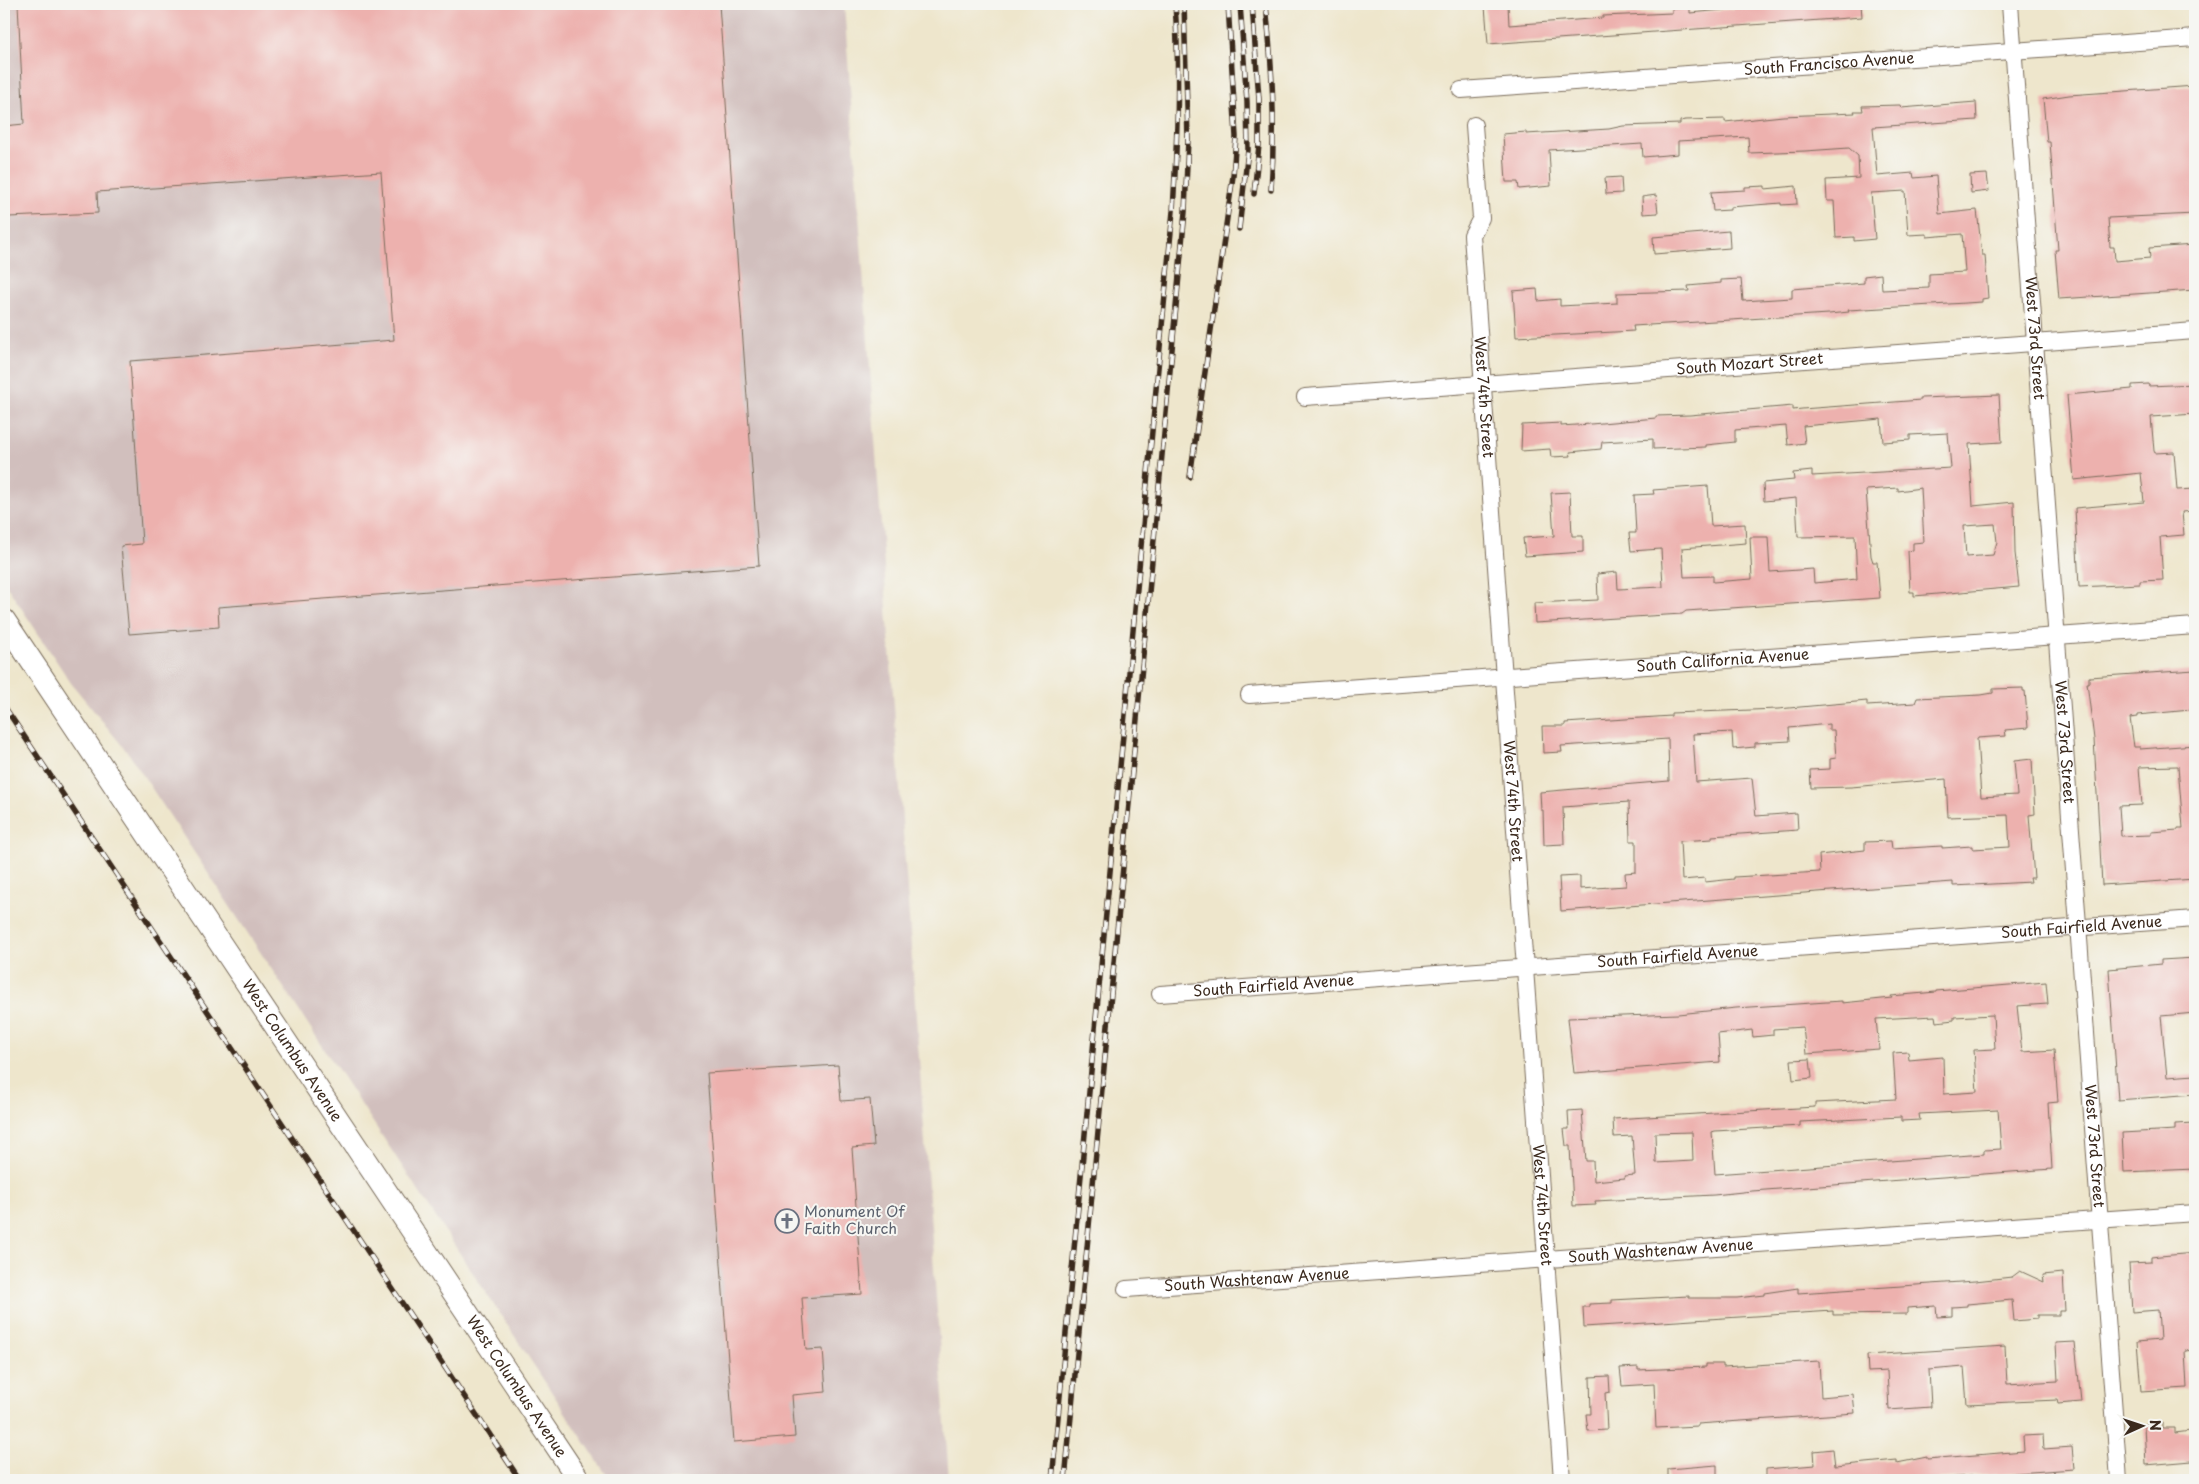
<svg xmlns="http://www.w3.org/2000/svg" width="2199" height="1484" font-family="'Playpen Sans',sans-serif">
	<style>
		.industrial { fill: #d1bfbd }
		.building { fill: #edb1ae; fill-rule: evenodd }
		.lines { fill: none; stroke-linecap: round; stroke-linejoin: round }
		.street-casing { stroke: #7a6c5b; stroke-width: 18 }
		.secondary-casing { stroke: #7a6c5b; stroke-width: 24 }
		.street { stroke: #fff; stroke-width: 16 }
		.secondary { stroke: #fff; stroke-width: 22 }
		.rail-casing { stroke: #3b2a1e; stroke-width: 5.5 }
		.rail { stroke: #f6f6f2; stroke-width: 4; stroke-dasharray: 11; stroke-linecap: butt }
		.labels { text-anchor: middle; stroke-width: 4; stroke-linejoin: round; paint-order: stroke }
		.street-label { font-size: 15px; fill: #3b2a1e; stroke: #f6f6f2 }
		.worship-label { font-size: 15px; fill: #5b616d; stroke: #f6f6f2; text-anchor: start }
	</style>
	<rect width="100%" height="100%" fill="#f6f6f2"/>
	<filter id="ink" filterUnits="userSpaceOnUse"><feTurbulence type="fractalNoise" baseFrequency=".02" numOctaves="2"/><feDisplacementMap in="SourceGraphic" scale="10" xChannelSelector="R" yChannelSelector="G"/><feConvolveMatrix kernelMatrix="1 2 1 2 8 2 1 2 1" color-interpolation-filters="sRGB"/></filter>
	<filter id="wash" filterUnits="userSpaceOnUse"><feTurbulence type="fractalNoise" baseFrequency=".0096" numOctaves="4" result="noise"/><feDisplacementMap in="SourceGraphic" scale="20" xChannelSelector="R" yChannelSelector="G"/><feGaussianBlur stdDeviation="1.12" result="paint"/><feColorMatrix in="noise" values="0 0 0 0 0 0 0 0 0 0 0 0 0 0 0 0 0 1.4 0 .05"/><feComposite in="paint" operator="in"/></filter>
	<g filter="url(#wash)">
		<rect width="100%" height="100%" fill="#eee6cc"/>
		<path class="industrial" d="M4 4H844L949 1480H610L129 754 71 683 4 582Z"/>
		<g id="blocks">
			<path class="building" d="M18 4H719L759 566 218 607 219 627 129 634 121 546 142 544 130 361 394 340 381 172 97 192 98 213 9 217 4 126 24 124Z
				M1733 4 1750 6 1783 5 1782 4H1861L1862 17 1488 44 1485 6 1508 5 1509 25 1603 18V16L1672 13V9L1690 8V13L1734 9Z
				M2195 86V214L2108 218 2110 247H2114L2115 261 2150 258 2149 248 2195 245V290L2059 299 2055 250H2058L2050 142H2047L2043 99 2069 95Z
				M1976 102 1977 120 1873 127 1877 176 1913 173 1914 178 1936 176 1939 214 1977 210 1982 255H1985L1988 298 1982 299V302L1848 310 1849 312 1829 314 1633 326 1634 331 1516 337 1513 291 1537 289 1538 301 1560 299V306L1617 303V293L1689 291 1688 286 1721 283V280L1741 279 1743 301 1792 298V289L1864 283V276L1881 274 1882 290 1929 288V274L1965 272 1962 234 1927 237V234L1908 235 1905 191 1871 193 1875 239 1854 241V237L1836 238 1834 201H1827L1826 180 1859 178 1858 156 1849 148 1805 151 1749 153 1748 137 1678 141V154L1643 157 1642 144 1549 150 1551 186 1519 189 1518 182H1506L1503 134 1526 132V134L1609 129 1623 126 1680 124V121L1685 120 1725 119V122L1783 116 1855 113 1854 111H1863L1862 106 1900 105 1901 108Z
				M1987 174 1989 191 1971 193 1970 175Z
				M1621 177 1622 193 1606 194 1605 178Z
				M1765 186V189L1796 186 1797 204 1781 205V203L1730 207V210L1713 211 1711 192 1745 190V187Z
				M1656 195 1658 213 1643 214 1642 197Z
				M1729 231 1730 248 1654 254 1653 237Z
				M2148 384 2149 386 2195 384V414L2151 417 2154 451 2155 453 2174 452 2177 490 2195 489V511L2182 512 2184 535 2160 537 2163 580 2140 581V584L2079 587 2075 508 2144 502 2141 473 2074 480 2067 395 2132 389V385Z
				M1999 395 2002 442 1969 444 1973 506 2014 502 2015 553 2019 587 1914 596V592H1910L1908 551 1913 550V543L1924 542 1921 488 1898 491V488L1866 490 1871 556 1873 562H1877L1880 598 1686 611 1682 614 1535 623 1534 603 1598 600 1597 574 1617 572 1618 589 1663 587 1661 549 1631 551 1629 533H1636L1634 495 1654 494 1653 490 1708 486 1711 526 1745 524 1746 543 1682 548 1684 577 1713 576V582L1752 579 1750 537H1768L1770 572 1813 569 1814 583 1857 579 1855 536 1798 537 1796 498 1764 501 1763 483 1794 480 1793 473 1812 471V476L1951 468 1948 433 1910 435V440L1883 442 1881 419 1803 426 1805 443 1788 445 1786 426 1735 430V442L1706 445V447L1653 449V439L1602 442 1601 449 1570 452 1571 456 1551 457 1550 449 1521 451 1522 425 1561 423V426L1591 424 1656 418V416L1690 415 1793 406V410L1802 409 1921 400V398ZM1995 524 1997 542 1993 555 1966 557 1964 526Z
				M1570 492 1572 536H1583V552L1525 556 1523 538 1554 536 1551 493Z
				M2195 670V708H2190V710L2138 715V717L2130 718 2134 747H2140V749L2195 745V879L2102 885 2094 739 2087 683H2089V677ZM2178 766 2183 828H2178V830L2151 832V835L2121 836 2119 806 2142 805 2139 767Z
				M2023 688V691H2025L2028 728 2005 730 2006 736 1977 738 1981 797 2017 795 2014 761 2032 759 2035 814 2029 815 2034 878H2030L2031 882 1953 886V882L1561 911 1559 877 1580 876V889L1626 886 1625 873 1636 872V841H1630L1629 802 1563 807 1564 844 1544 845 1543 810H1541L1540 792 1669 781 1668 739 1561 746 1562 752 1543 753 1542 726H1565V723L1671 716V713L1778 709 1867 701V706L1915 703 1917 698 1981 695 1993 693V689ZM1829 724V730H1834L1836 758 1830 759V769L1810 770 1811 788 1851 787 1946 779 1948 817 2008 815 2010 847 1972 849V846L1942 848V846L1892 849 1891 841 1865 842V850L1819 855 1820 872 1734 877V879L1705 882V878L1682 880 1680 841 1712 839V836L1798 830 1797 813 1756 816 1752 778 1696 782 1693 734 1732 732 1733 749 1755 747V743L1790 741 1789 728Z
				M2195 958V1013L2161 1016 2167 1077 2195 1075V1094L2118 1100 2109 969 2161 964V960Z
				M2046 982 2048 1004 2017 1006 2022 1052 2054 1050 2058 1102 2048 1103 2052 1169 1752 1191 1714 1195 1595 1201 1596 1205 1573 1206 1570 1146H1566L1564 1129H1569L1568 1111 1582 1110 1586 1161H1593L1594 1181 1625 1178 1624 1176 1635 1175 1632 1136 1614 1137 1613 1119 1815 1107V1103L1896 1099 1893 1053 1908 1052 1909 1060 1943 1057 1944 1094 1977 1092 1974 1050 1995 1049 1993 1015 1954 1017V1020L1936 1022 1935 1016 1876 1019 1879 1049 1806 1054 1803 1027 1773 1029V1035L1753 1037 1752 1030 1718 1034 1720 1062 1574 1073 1568 1018 1678 1014 1736 1008 1842 1001V1003L1892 998 1891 996 1936 992V991ZM1998 1110 2001 1149 1984 1150V1154L1715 1174 1712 1132 1715 1131 1800 1126V1122L1901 1117V1121L1920 1120 1919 1114ZM1692 1132 1693 1161 1656 1163 1655 1133Z
				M1810 1059 1812 1078 1793 1080 1791 1060Z
				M838 1065 841 1101 870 1099 874 1146 852 1148 862 1294 802 1298 806 1350 823 1349 826 1392 792 1395 795 1437 734 1442 707 1073Z
				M2195 1123V1169L2124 1172 2122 1133 2175 1130V1124Z
				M2195 1253V1350L2185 1351 2187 1388 2141 1391 2137 1342 2160 1340 2158 1310 2132 1312 2129 1263 2151 1262V1257L2160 1256Z
				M2020 1271 2044 1282 2043 1275 2063 1273 2065 1311H2059V1315H2037V1319L2014 1321 2012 1300 1967 1304V1306L1952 1307V1316L1937 1317 1936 1306 1907 1308V1314L1833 1315V1311L1584 1327 1583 1307H1589V1304L1612 1303V1300L1689 1296V1298H1737L1764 1295V1293L1798 1288V1293L1975 1281 2012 1277Z
				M2075 1342 2081 1402 2058 1404 2057 1400 1967 1404 1964 1367 1929 1370 1931 1407 1889 1410 1887 1371 1868 1372 1867 1355 2005 1346 2007 1384 2058 1381 2056 1343Z
				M1819 1361 1821 1397 1853 1394 1855 1413 1698 1424V1426L1656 1428 1654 1384 1622 1386 1620 1368 1638 1367V1370L1706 1367V1364H1723V1367Z
				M1609 1376 1610 1392 1605 1393 1607 1430 1588 1431 1586 1414H1591L1590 1377Z
				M2162 1423V1428H2175V1433L2191 1431 2192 1461 2146 1465 2144 1425Z
				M2043 1435 2044 1449 2072 1447 2074 1469 1916 1480H1766V1469L1815 1465 1814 1451 1833 1449 1835 1466 1897 1460V1463L1927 1457V1459L2024 1451 2023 1436Z
				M1717 1465V1480H1668V1469Z"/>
		</g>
	</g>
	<g filter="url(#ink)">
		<use href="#blocks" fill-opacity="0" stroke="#7a6c5b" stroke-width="1"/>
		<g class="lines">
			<g class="street-casing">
				<g id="street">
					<path id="s1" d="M2010 4 2119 1480"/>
					<path id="s2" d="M1461 90 2195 38"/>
					<path id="s3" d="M1474 125 1481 218 1472 235 1562 1480"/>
					<path id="s4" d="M1305 397 2195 331"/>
					<path id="s5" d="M1249 695 2195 626"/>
					<path id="s6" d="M1160 994 2195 919"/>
					<path id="s7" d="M1126 1289 2195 1213"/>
				</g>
			</g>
			<g class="secondary-casing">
				<g id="secondary">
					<path id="s8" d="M4 620 579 1480"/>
				</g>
			</g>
			<use href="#street" class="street"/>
			<use href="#secondary" class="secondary"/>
			<g class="rail-casing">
				<path id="rail" d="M1252 4 1259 99V145L1254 194
					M1266 4C1272 67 1276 126 1271 190
					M1239 229 1248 150 1247 102 1240 4
					M1190 477 1233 176 1236 137 1228 4
					M4 706 520 1480
					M1052 1480 1173 211C1177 142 1180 73 1175 4
					M1065 1480 1185 212 1188 139 1184 4"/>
			</g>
			<use href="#rail" class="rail"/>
		</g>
	</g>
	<defs>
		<g id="church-ring" transform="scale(1.25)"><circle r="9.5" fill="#f6f6f2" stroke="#6b7280" stroke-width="1.5"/><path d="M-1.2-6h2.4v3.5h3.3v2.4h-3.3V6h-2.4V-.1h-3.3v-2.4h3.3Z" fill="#6b7280"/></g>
	</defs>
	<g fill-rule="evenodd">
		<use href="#church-ring" x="787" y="1221"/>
	</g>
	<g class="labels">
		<g class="street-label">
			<text dy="5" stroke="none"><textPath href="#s2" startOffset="369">South Francisco Avenue</textPath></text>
			<text dy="5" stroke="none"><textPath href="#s1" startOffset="335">West 73rd Street</textPath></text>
			<text dy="5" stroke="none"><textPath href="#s4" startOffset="446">South Mozart Street</textPath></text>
			<text dy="5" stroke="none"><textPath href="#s3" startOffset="275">West 74th Street</textPath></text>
			<text dy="5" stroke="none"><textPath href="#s5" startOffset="475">South California Avenue</textPath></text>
			<text dy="5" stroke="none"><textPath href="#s1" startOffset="740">West 73rd Street</textPath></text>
			<text dy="5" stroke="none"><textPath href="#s3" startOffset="680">West 74th Street</textPath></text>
			<text dy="5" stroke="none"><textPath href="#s6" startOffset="924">South Fairfield Avenue</textPath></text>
			<text dy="5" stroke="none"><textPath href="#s6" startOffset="519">South Fairfield Avenue</textPath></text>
			<text dy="5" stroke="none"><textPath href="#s6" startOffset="114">South Fairfield Avenue</textPath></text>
			<text dy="5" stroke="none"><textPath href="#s8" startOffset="518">West Columbus Avenue</textPath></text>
			<text dy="5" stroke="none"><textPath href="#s1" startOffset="1145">West 73rd Street</textPath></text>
			<text dy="5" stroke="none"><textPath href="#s3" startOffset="1085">West 74th Street</textPath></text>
			<text dy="5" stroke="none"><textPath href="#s7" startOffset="536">South Washtenaw Avenue</textPath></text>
			<text dy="5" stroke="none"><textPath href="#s7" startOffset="131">South Washtenaw Avenue</textPath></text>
			<text dy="5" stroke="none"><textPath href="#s8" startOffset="922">West Columbus Avenue</textPath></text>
		</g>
		<g class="worship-label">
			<text x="804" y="1217">Monument Of<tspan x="804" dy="17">Faith Church</tspan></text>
		</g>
	</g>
	<rect width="2199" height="1484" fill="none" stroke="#f6f6f2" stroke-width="20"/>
	<g transform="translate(2142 1426) rotate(87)" stroke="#f6f6f2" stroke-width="4" paint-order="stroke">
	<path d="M0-4L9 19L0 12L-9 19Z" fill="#3b2a1e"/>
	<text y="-8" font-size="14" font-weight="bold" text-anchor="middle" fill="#3b2a1e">N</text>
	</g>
</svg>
